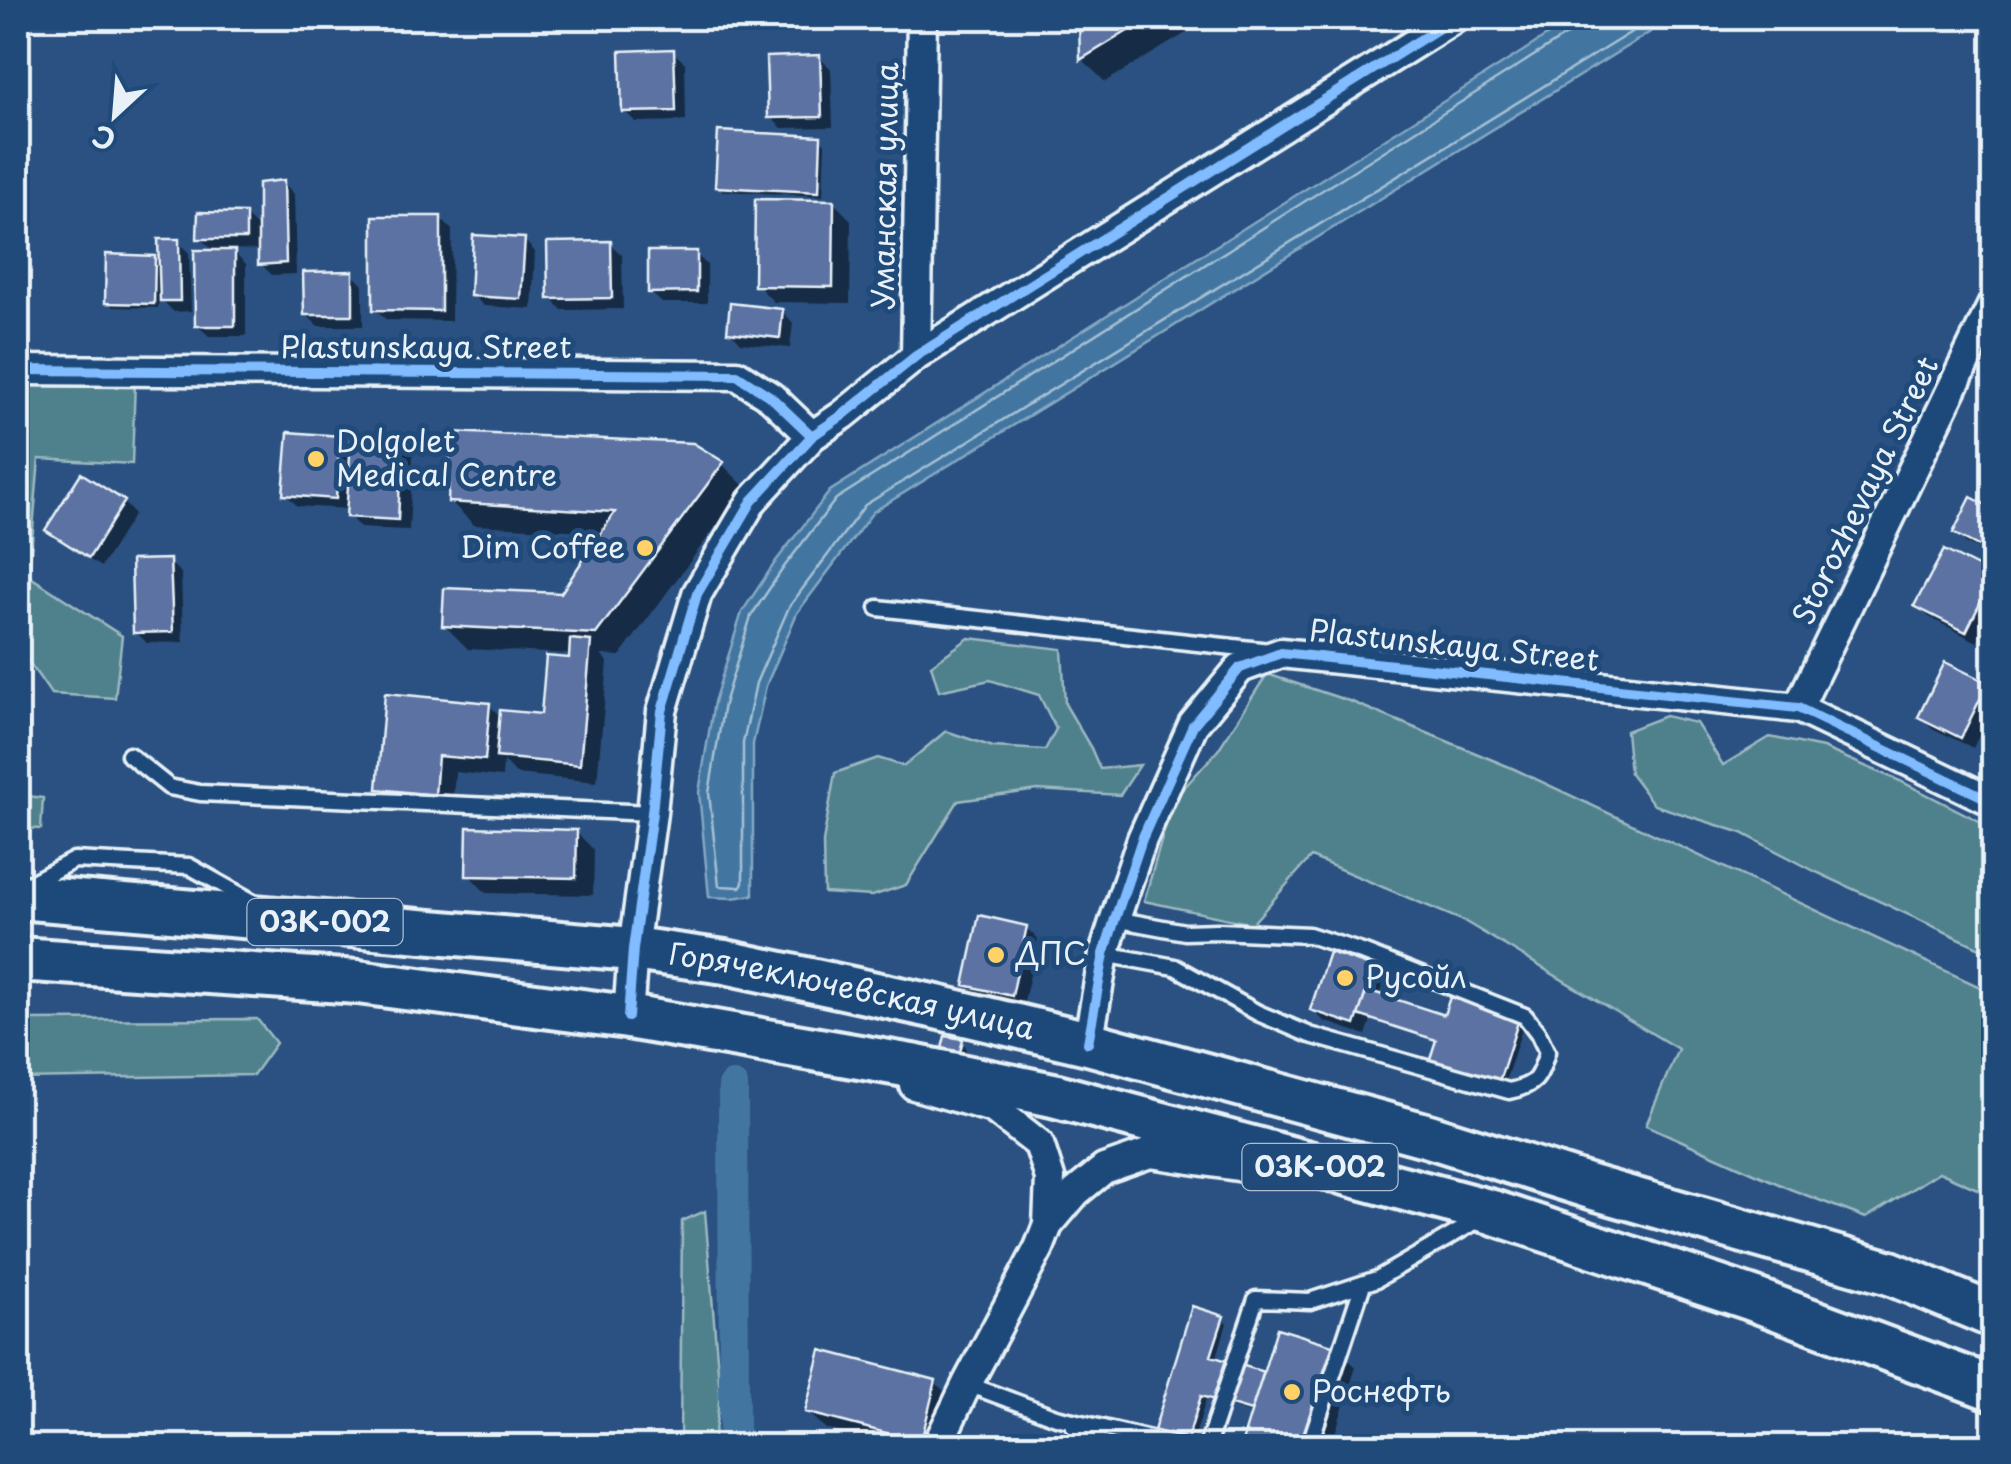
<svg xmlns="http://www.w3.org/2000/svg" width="2011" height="1464" font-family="'Playpen Sans',sans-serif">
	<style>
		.green { fill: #4f818c; stroke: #9cb9c2; stroke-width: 2.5 }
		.water { fill: #4376a0; stroke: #85a7c3; stroke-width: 2.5 }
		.shadow { fill: #0007 }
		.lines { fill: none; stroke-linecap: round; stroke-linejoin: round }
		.shore { stroke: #a6c0d5; stroke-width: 2.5 }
		.canal { stroke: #4376a0; stroke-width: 30 }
		.building { fill: #5b72a2; stroke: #e8f1f8; stroke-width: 2.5 }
		.service-casing { stroke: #e8f1f8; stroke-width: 21 }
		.minor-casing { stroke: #e8f1f8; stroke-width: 35 }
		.primary-casing { stroke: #e8f1f8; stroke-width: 50 }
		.service { stroke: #1f4a7a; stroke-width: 14 }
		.minor { stroke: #1f4a7a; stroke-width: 28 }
		.primary { stroke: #1f4a7a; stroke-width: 42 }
		.cycleway-casing { stroke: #1f4a7a; stroke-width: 16 }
		.cycleway { stroke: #80bcff; stroke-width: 10 }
		.poi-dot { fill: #ffd166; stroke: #1f4a7a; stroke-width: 4 }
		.labels { text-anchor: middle; stroke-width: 10; stroke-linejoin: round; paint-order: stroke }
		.shield { fill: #1f4a7a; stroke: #acbfd2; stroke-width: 2.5 }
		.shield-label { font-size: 28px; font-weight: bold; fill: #e8f1f8 }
		.street-label { font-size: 30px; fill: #e8f1f8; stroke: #1f4a7a }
		.poi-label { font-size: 30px; fill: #e8f1f8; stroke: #1f4a7a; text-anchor: start }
	</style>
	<rect width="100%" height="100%" fill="#2a5181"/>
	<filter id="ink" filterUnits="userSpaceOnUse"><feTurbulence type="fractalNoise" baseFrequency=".01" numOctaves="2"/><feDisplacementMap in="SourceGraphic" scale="20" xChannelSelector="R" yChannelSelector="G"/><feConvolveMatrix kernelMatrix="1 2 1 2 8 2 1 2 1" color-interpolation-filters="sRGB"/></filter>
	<g filter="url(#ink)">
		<path class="green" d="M135 381 132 464 39 459 29 576 122 636 115 698 51 694 18 646V385Z
			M969 638 1062 649 1065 704 1091 748 1100 769 1140 765 1120 795 1038 790 958 801 906 885 872 896 824 893 823 842 835 773 878 758 904 766 946 731 993 747 1045 750 1056 729 1039 695 990 680 939 691 931 665Z
			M1267 674 1352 702 1512 768 1993 993V1196L1939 1172 1866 1218 1790 1189 1646 1125 1678 1049 1464 921 1311 857 1252 924 1144 901 1173 800 1218 750Z
			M1665 716 1696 723 1723 765 1770 737 1823 748 1900 781 1993 828V954L1816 872 1742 833 1654 805 1630 773 1626 731Z
			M18 719 29 724 28 796 43 798 41 829 18 828Z
			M257 1019 276 1043 253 1075 18 1079V1020Z
			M705 1211 720 1394 713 1446H680L682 1221Z"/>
		<path class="water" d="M1575 18H1673L873 512 797 613 766 686 753 744V895L732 898 709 897 699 792 714 702 742 612 776 561 830 491Z"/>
		<path class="shadow" d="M18 18 23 22V88H18Z
			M1082 18H1211L1105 82 1082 59Z
			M673 52 685 63 686 121 636 122 624 111Z
			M819 57 831 69 833 127 782 128 770 117Z
			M820 139 825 144 823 196 723 191 718 186Z
			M283 182 294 194 296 274 272 275 261 264V250L231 249 246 264V336H209L197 325 215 252 200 238 245 215 261 231Z
			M833 202 851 220 850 303 774 302 757 285Z
			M440 218 452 230 451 321 387 320 375 309Z
			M524 240 535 252 532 309 484 306 472 295Z
			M177 241 189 253 191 311 174 312 159 297 158 308 113 307 108 302 154 258 161 265Z
			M610 244 622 255 623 309 562 310 551 298Z
			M696 254 707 265V303H662L650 292Z
			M352 274 363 285V326H318L306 314Z
			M782 311 793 323 790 348 741 343 730 331Z
			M339 438 352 451 401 443 413 455 409 530 360 528 349 516V509L297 506 286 494Z
			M1994 450V469L1987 463Z
			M722 464 745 487 620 656 601 655 608 662 597 782 516 774 503 761 502 777 455 772 452 811 397 806 379 788 489 705 502 718 543 716 571 661V654L468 649 444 625 563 596 604 532 474 525 450 501Z
			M123 502 134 514 101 567 60 541 48 530Z
			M1994 511V557L1967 544 1956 533Z
			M1945 553 1994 578V610L1977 642 1929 617 1918 606Z
			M169 562 181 573 183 642 147 643 136 632Z
			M1986 685 1994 692V705L1973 748 1932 728 1921 716Z
			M576 832 594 850 593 895 486 893 469 875Z
			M1026 928 1038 939 1023 1006 978 996 966 984Z
			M1372 969 1384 981 1379 996 1446 1018 1518 1021 1523 1026 1503 1088 1438 1042 1371 1020 1366 1035 1324 1021 1313 1010Z
			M946 1039 961 1042 966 1047 964 1060Z
			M1222 1318 1227 1323 1216 1360 1265 1375 1338 1349 1356 1367 1331 1446H1250L1245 1441 1253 1414 1206 1399 1192 1446 1161 1438Z
			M935 1382 953 1400 941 1446H894L826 1429 808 1412Z"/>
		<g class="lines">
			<path class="shore" d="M1579 18 1578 24 1573 31 836 499 784 567 751 616 724 704 709 793 719 886 740 887 743 883V743L756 683 789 607 865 505 1654 18"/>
			<path class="canal" d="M730 1446 734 1430 733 1086"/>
		</g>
		<path class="building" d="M1079 18H1149L1080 60Z
			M674 49 676 111 622 112 620 51Z
			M820 55 822 117 768 118 766 57Z
			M718 131 821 136 819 192 715 187Z
			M284 180 286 263 258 265V183Z
			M755 199 834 200 833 287 754 286Z
			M198 212 246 213V239H197Z
			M373 216H441V311L373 310Z
			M473 235 525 238 521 299 470 296Z
			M158 239H179L180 301H160Z
			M611 241 612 298 548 299 547 242Z
			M194 250H235V326H195Z
			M648 251H697V292L648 293Z
			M106 254 155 256 154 304 105 303Z
			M353 271V315H304L303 272Z
			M730 303 783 309 780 338 727 332Z
			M288 432 340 436 336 499 283 495Z
			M451 432 693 443 724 462 596 634 442 626 444 588 561 593 615 512 448 502Z
			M351 438 402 441 398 520 346 517Z
			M81 473 125 501 89 558 45 530Z
			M1971 497 1994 509V554L1953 533Z
			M1944 550 1994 575 1966 632 1914 606Z
			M170 559 173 632 133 633 131 560Z
			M570 639 591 641 580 765 496 757 500 710 541 714 546 656 569 658Z
			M1945 662 1988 683 1961 738 1918 717Z
			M385 693 490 703 485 760 438 756 435 795 377 789Z
			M467 827 577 830 576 878 466 876Z
			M979 915 1027 926 1012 996 964 985Z
			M1329 952 1374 967 1355 1025 1310 1010Z
			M1367 990 1444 1015 1450 997 1519 1019 1498 1085 1429 1062 1436 1040 1358 1015Z
			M945 1036 963 1039 959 1057 941 1053Z
			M1192 1306 1224 1316 1211 1356 1264 1372 1251 1411 1201 1396 1186 1444 1153 1434Z
			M1277 1328 1339 1347 1309 1446H1258L1242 1442Z
			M821 1350 936 1380 921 1442 805 1412Z
			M809 1437 838 1444V1446H807Z"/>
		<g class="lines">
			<g class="service-casing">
				<path id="service" d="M878 608 1270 651
					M129 755 169 787 200 793 652 813
					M27 885 74 860 189 866 255 903
					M1104 954 1175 967 1258 1013 1310 1035 1509 1091C1537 1085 1539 1078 1547 1052L1538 1033 1525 1016 1365 953 1309 935 1217 931 1185 932 1115 919
					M967 1384 1056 1417 1180 1446
					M1074 1427 1108 1446
					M1207 1446 1256 1299 1310 1301 1377 1279 1480 1219
					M1309 1446 1363 1284"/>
			</g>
			<g class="minor-casing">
				<path id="minor" d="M916 356 922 18
					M18 370 737 375 771 397 812 436
					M1798 708 1994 302
					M628 1017 633 949 652 813 662 711 697 594 752 501 812 436 843 415 916 356 1455 18
					M1088 1043 1104 954 1115 919 1142 839 1193 725 1240 668 1281 653 1798 708 1994 802
					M914 1085 993 1108 1039 1144 1050 1178 1048 1225
					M937 1446 967 1384 1039 1248 1048 1225 1076 1192 1104 1169 1150 1153 1271 1171"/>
			</g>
			<g class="primary-casing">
				<g id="primary">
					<path id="s1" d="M18 897 633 949 725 962 932 1006 1088 1043 1429 1136 1594 1188 1890 1273 1994 1316"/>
					<path d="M18 959 358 982 628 1017 917 1067 1053 1095 1492 1212 1750 1298 1994 1389"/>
				</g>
			</g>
			<use href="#service" class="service"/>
			<use href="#minor" class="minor"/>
			<use href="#primary" class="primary"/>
			<g class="cycleway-casing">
				<path id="cycleway" d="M18 370 737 375 771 397 812 436
					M628 1017 633 949 652 813 662 711 697 594 752 501 812 436 843 415 916 356 1455 18
					M1088 1043 1104 954 1115 919 1142 839 1193 725 1240 668 1281 653 1798 708 1994 802"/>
			</g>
			<use href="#cycleway" class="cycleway"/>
		</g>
	</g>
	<g class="poi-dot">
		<circle cx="316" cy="459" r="10"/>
		<circle cx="645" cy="548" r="10"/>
		<circle cx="996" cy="955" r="10"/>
		<circle cx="1345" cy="978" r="10"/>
		<circle cx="1292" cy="1392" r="10"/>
	</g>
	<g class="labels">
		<g class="shield">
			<rect x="247.5" y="899" width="155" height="46" rx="8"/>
			<rect x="1242.5" y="1144" width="155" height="46" rx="8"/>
		</g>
		<g class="shield-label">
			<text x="325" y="932">03К-002</text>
			<text x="1320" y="1177">03К-002</text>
		</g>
		<g class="street-label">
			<text transform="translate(886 186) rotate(-89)" y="10">Уманская улица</text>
			<text x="426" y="358">Plastunskaya Street</text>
			<text transform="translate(1866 491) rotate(-64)" y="10">Storozhevaya Street</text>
			<text transform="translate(1454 646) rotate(6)" y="10">Plastunskaya Street</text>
			<text dy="10" stroke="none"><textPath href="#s1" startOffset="840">Горячеключевская улица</textPath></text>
		</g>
		<g class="poi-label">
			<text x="336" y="452">Dolgolet<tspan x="336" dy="34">Medical Centre</tspan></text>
			<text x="625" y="558" text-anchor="end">Dim Coffee</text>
			<text x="1016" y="965">ДПС</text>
			<text x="1365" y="988">Русойл</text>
			<text x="1312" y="1402">Роснефть</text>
		</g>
	</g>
	<rect width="2011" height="1464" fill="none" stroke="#1f4a7a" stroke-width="60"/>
	<rect x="30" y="30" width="1951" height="1404" fill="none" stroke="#e8f1f8" stroke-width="4" filter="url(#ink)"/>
	<g transform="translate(115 115) rotate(206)" stroke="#1f4a7a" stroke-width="8" paint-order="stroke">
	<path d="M0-8L18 38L0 25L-18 38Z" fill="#e8f1f8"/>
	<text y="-15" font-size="28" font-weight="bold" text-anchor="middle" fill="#e8f1f8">С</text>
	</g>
</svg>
